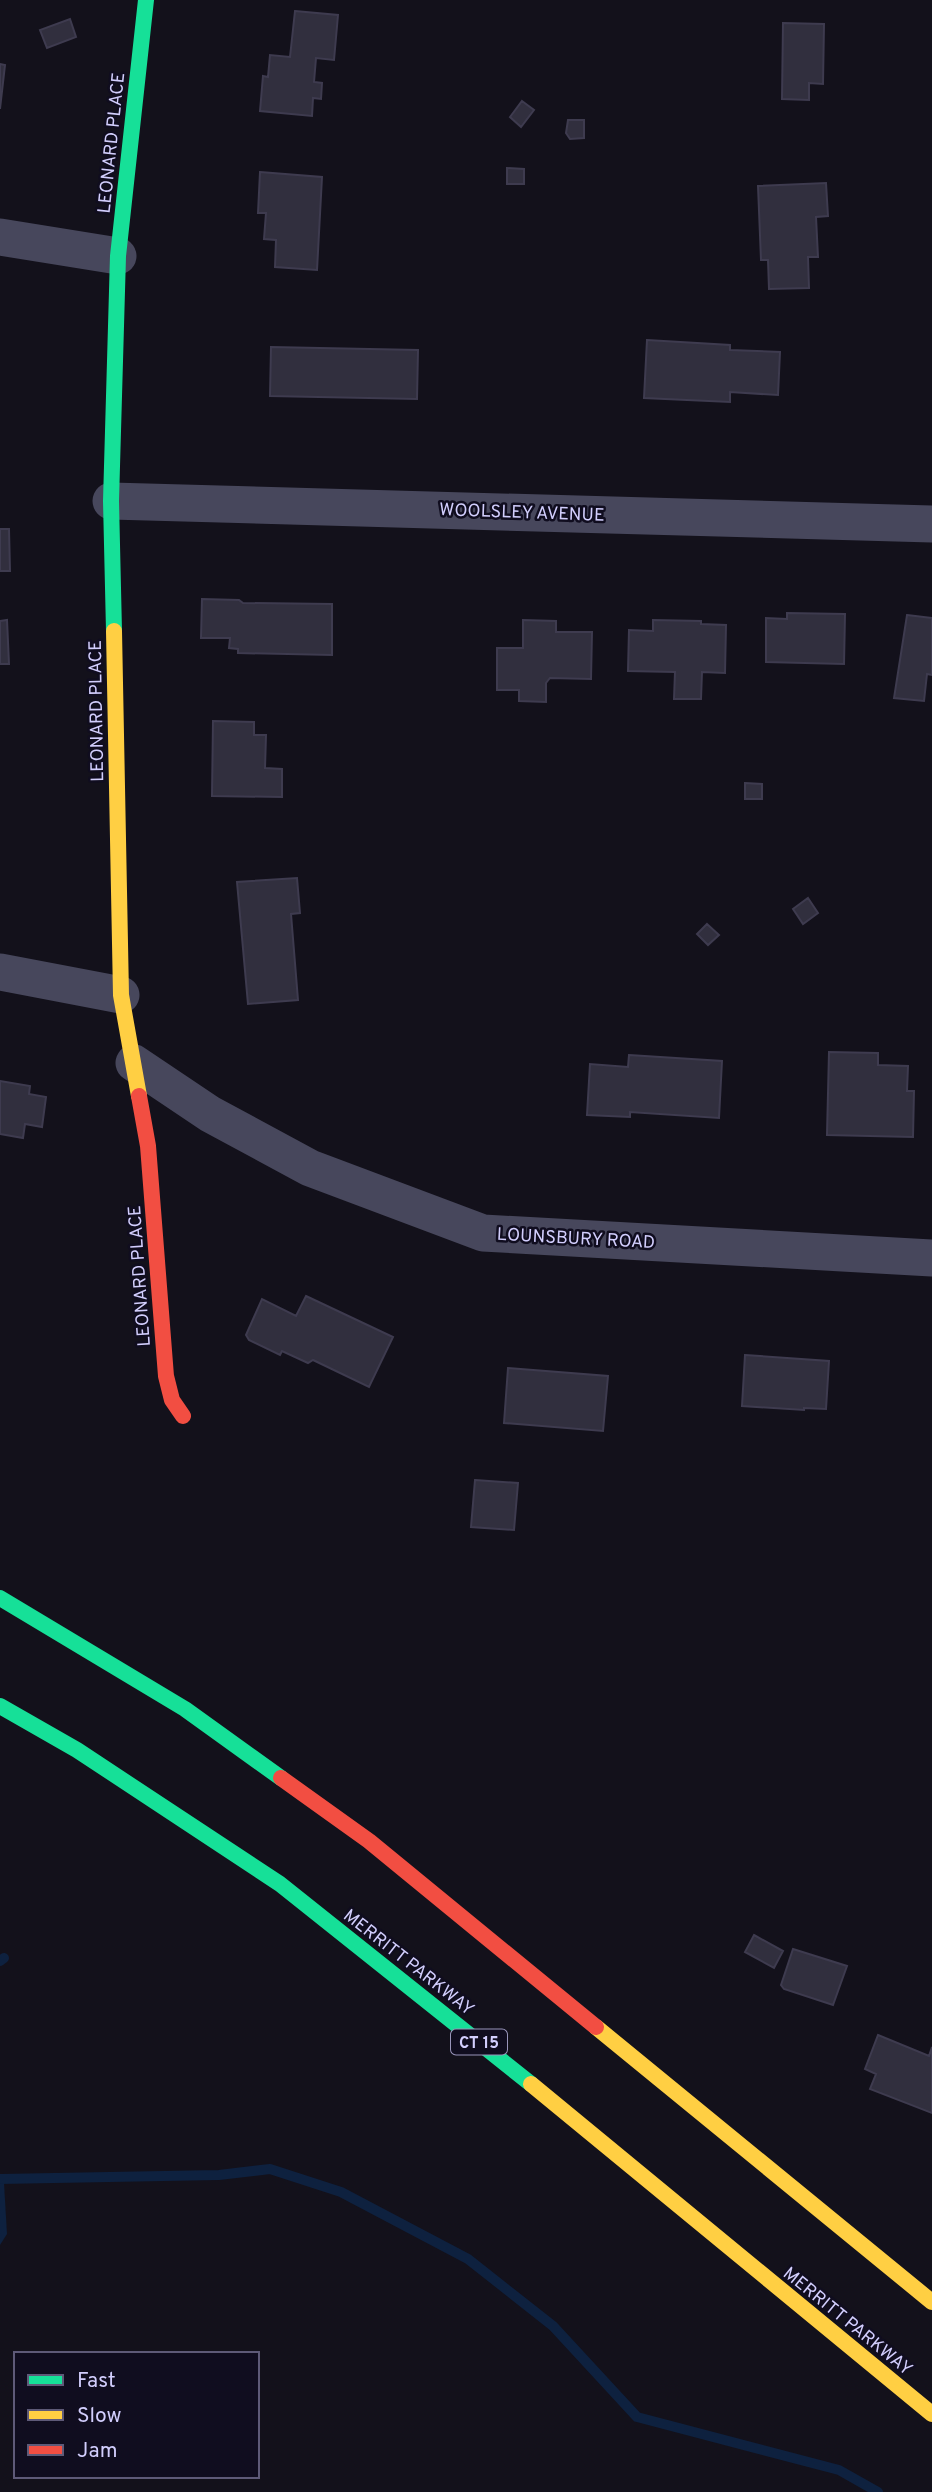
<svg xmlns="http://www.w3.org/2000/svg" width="932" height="2492" font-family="Overpass,sans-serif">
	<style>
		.water { fill: #0e213f }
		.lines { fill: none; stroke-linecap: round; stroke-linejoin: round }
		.stream { stroke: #0e213f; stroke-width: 10 }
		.building { fill: #312f3e; stroke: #3e3b4f; stroke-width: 2 }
		.street { stroke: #47475c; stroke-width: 37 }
		.fast { stroke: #16e098; stroke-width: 16 }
		.slow { stroke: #ffcf43; stroke-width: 16 }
		.jam { stroke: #f24e42; stroke-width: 16 }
		.labels { text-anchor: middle; stroke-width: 5; stroke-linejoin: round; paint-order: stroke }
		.shield { fill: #100d1f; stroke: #9894ba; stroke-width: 2 }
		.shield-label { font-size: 16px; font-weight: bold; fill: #d2cefd }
		.street-label { font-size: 18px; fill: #d2cefd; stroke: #100d1f }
	</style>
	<rect width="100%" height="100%" fill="#13111b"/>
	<path class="water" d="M0 2178 4 2183 7 2234 0 2245Z"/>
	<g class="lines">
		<path class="stream" d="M0 1961 4 1958
			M0 2179 219 2175 270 2169 341 2192 468 2259 553 2326 637 2417 839 2470 878 2492"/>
	</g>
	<path class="building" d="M295 11 338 15 334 60 316 58 314 82 322 83 321 99 313 98 312 116 260 111 263 76 268 77 270 55 290 57Z
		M70 19 76 37 47 48 40 30Z
		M783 23 824 24 823 84 809 83V100L782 99Z
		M0 64 5 65 0 109Z
		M522 101 534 110 521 127 510 117Z
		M568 120H584V138L570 139 566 133Z
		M507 168 524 169V184H507Z
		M260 172 322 177 317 270 275 267 276 240 264 239 266 213H258Z
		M826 183 828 216 816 217 818 257H808L809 288 769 289 768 260H761L758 186Z
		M647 340 730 345V350L780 352 778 395 730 392V402L644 398Z
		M271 347 418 350 417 399 270 396Z
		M0 529H9L10 571H0Z
		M202 599 239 600 243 603 332 604V655L238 653V649L229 648 230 638H201Z
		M787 613 845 614 844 664 766 662V618L787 619Z
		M907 615 932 618V675L927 674 924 701 894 698Z
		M7 620 9 664H0V621Z
		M523 620 556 621V632H592L591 679 550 678 546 683V702L519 701V690H497V648H523Z
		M653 620 701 621V624L726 625 725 673 702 672 701 699H674L675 672 628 671 629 630 653 631Z
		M213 721 254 722V735H266L265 768 282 769V797L212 796Z
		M745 783 762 784V799H745Z
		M297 878 300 913 291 914 298 1000 248 1004 237 882Z
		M808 898 818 913 803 924 793 909Z
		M707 924 719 935 708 945 697 934Z
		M829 1052 878 1053V1065L908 1066 907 1091H914L913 1137 827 1135Z
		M629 1055 722 1061 719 1118 630 1112V1117L587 1115 590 1064 628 1067Z
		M0 1081 30 1086 29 1094 46 1097 42 1127 25 1124 23 1138 0 1134Z
		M306 1296 393 1337 369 1387 313 1360 308 1363 282 1351 280 1355 249 1340 246 1335 262 1299 296 1316Z
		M745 1355 829 1361 826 1409 804 1408V1410L742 1406Z
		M508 1368 608 1376 603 1431 504 1423Z
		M475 1480 518 1483 514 1530 471 1527Z
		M754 1935 783 1951 774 1968 745 1952Z
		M793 1949 847 1966 833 2005 784 1989 781 1985Z
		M878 2035 929 2056 932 2047V2113L870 2089 876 2074 865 2069Z"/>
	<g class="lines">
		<path class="street" d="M0 237 118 256
			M111 501 932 524
			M0 972 121 995
			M134 1063 210 1114 310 1168 483 1233 932 1258"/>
		<path class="fast" d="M114 631 111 501 118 256 146 0
			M0 1598 185 1709 281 1778
			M0 1706 77 1750 280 1884 531 2084"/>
		<path class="slow" d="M114 631 121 995 139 1096
			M596 2027 932 2302
			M531 2084 932 2414"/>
		<path class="jam" d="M139 1096 148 1146 166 1376 172 1400 183 1416
			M281 1778 369 1841 596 2027"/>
	</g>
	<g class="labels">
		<rect class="shield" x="451" y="2029.5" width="56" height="25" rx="5"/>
		<g class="shield-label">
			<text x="479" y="2048">CT 15</text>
		</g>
		<g class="street-label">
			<text transform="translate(111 143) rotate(-84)" y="6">LEONARD PLACE</text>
			<text transform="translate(522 512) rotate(2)" y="6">WOOLSLEY AVENUE</text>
			<text transform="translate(96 711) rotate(-91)" y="6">LEONARD PLACE</text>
			<text transform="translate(576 1238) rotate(3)" y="6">LOUNSBURY ROAD</text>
			<text transform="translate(139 1276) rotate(-94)" y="6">LEONARD PLACE</text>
			<text transform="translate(409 1962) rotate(38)" y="6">MERRITT PARKWAY</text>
			<text transform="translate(848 2321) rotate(39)" y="6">MERRITT PARKWAY</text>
		</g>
	</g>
	<rect x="14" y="2352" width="245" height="126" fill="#100d1f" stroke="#5e5a78" stroke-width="2"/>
	<rect x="28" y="2375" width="35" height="10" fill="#16e098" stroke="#5e5a78" stroke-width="2"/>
	<text x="77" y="2387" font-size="21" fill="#d2cefd">Fast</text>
	<rect x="28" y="2410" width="35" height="10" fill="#ffcf43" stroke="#5e5a78" stroke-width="2"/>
	<text x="77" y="2422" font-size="21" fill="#d2cefd">Slow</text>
	<rect x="28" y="2445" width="35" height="10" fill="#f24e42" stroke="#5e5a78" stroke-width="2"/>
	<text x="77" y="2457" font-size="21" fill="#d2cefd">Jam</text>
</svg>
